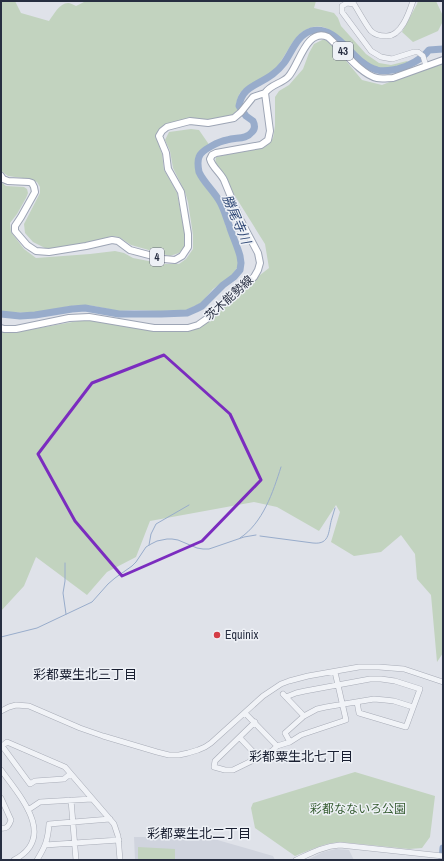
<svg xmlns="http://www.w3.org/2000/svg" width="444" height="861" font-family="'Archivo Narrow','Noto Sans JP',sans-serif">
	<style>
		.built { fill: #d0d4de }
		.green { fill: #c2d3bf }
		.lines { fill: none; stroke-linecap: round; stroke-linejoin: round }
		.stream { stroke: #98accb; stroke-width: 1 }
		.river { stroke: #98accb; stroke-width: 7 }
		.minor-casing { stroke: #a8acb7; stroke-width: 6 }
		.major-casing { stroke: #9da5b5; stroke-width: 8 }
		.minor { stroke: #f1f3f7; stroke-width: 5 }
		.major { stroke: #fff; stroke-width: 6 }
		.marked { fill: none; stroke: #7b2cbf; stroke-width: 3; stroke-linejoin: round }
		.poi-dot { fill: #d43d46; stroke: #eef1f6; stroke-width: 1.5 }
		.labels { text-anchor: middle; stroke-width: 3; stroke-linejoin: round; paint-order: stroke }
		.shield { fill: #eef1f6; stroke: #636877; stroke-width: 1 }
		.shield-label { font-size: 11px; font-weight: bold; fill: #272e41 }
		.street-label { font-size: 12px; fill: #272e41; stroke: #eef1f6 }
		.poi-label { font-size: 12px; fill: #272e41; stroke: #eef1f6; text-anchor: start }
		.park-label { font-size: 12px; fill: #375d33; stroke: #eef1f6 }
		.water-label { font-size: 13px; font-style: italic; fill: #2f4876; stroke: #eef1f6 }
		.neighbourhood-label { font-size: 13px; fill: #191f31; stroke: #eef1f6 }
	</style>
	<rect width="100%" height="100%" fill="#dfe2e9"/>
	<path class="built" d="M134 837H207L273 856 275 860H135Z
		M336 849 349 850 354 860H307L323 852Z"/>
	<path class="green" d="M1 1H15L21 13 49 21C54 14 60 2 69 3 72 4 74 5 76 6L86 1H316L314 8 334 13 338 18 341 26 366 54 379 63 391 65 407 61 409 63C397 68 383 71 370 66 349 56 334 14 305 30 291 38 285 60 273 71 264 79 247 84 240 93 238 96 237 101 236 105L239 109 232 115 206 120 190 118 165 125 157 135 158 142 162 154 164 170 177 193 185 236V246L179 253 170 256 131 245 119 237 112 236 83 244 47 249 33 242 25 233 24 224 40 193V187L37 182 30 179 8 176 1 171Z
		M418 1H436L443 16V21L438 31 413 42 402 32 417 4Z
		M324 39 332 44 362 80 382 85 407 75 443 62V653L437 662 431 595 417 579 415 554 401 535 381 552 354 556 331 542 340 512 336 505 319 531 277 507 254 502 150 521 136 557 107 572 87 595 36 557 24 586 1 611V331L4 332H17L89 319 188 329 231 298 269 268 265 244 215 164 216 157 265 147 273 138 275 126V97L279 91 289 85 303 69 309 53 314 44Z
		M191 129 199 130 210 146C191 154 193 169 203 184 208 192 216 197 219 206 223 213 224 220 226 227 228 232 231 236 233 241 236 249 238 256 239 265L232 275 213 289 201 303 186 310 159 311 134 310 118 311 94 306 84 305 70 306 55 309 33 313 1 312V182L6 186 24 187 27 189 28 193 26 198 17 214 10 223 11 232 24 249 36 258 90 254 115 251 124 253 133 258 164 264H179L186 259 193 249V235L188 202 185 192 173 168 170 151 165 140 169 132Z
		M355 772 435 796 430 837 422 848 409 849 340 842C324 843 310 850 295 856L255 828 251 808 253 803Z
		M138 847 175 849V860H138Z"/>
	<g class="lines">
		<path class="stream" d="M260 536 313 543C331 545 328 530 332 518 333 515 334 511 335 508
			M240 538C263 523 273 492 281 467
			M149 545 151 534 156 524 189 505
			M65 563V581L63 593 66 614
			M1 637 37 628 92 602 108 584 115 578 132 566 136 562 146 547 151 544 157 541 167 539H172L178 540 197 548 203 549H209L244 537 256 535"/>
		<path class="river" d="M1 314 20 316 35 315 72 309 85 308 119 314H161L187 313 196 309 202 306 223 285 234 277 240 270 241 263 240 256C237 245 232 235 229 225 226 217 224 209 220 202 214 191 204 183 199 172 198 167 197 162 199 157 201 150 220 141 227 140 236 137 246 140 252 132 255 129 255 125 253 121L246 116 239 106C242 86 259 85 273 74 277 71 281 67 284 63 292 52 297 35 311 31 339 24 352 64 377 70 384 72 391 70 398 69 409 66 422 59 429 50L443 49
			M442 860 443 848"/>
		<g class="minor-casing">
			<path id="minor" d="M413 1C409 13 401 37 386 36 380 36 375 35 371 31 366 25 359 12 354 4L347 3 342 6V12L371 51 381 57 392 59 414 52H418L423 56 426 66
				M283 694 304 716
				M286 697 296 693 305 691 370 679H381L395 681 420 689 406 727 359 713 357 702
				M1 711 9 707 16 705 29 706 80 728 103 736 157 752 169 755H179L188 753 198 750 205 747 211 743 263 696 281 684 289 681 308 676 359 667H379L404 669 443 682
				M245 713 277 746
				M255 722 215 761 214 767 225 770H233L272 751 277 746 290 742 301 735 346 720 335 672
				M240 738 258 757
				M290 742 285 733 304 716 317 709 326 707 374 699 385 700 394 701 413 707
				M1 770C19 795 58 837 14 860
				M70 774 64 779 35 781 30 784 2 746 7 742 65 767 114 824 118 836 120 860
				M1 798 11 820C9 826 7 829 1 828
				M71 800 76 860
				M28 810 40 802 92 799
				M45 845 119 840
				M37 860C45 847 48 840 49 824L110 819
				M296 860C311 853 324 846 340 845L443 856"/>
		</g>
		<g class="major-casing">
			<path id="major" d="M265 93C271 84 281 84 288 77 299 66 306 27 328 37 341 48 361 75 377 78 382 79 388 78 393 78L443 60
				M1 176 3 179 8 181 29 182 32 183 34 187 35 192 21 217 15 226V231L27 245 36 251 49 252 86 246 112 240 118 241 130 250 164 259 175 260 182 256 188 247V234L181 192 168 169 166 153 159 136 162 131 167 127 190 121 208 123 234 118 241 112 253 97 265 93
				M1 328 4 329H16L69 318 89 317 154 328H188L198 325 208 318 232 293 254 277 258 270 260 263 258 253 240 219 224 180C220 172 212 167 210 159L212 155 216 153 261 145 268 140 270 131 265 93"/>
		</g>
		<use href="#minor" class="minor"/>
		<use href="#major" class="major"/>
	</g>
	<path class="marked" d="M164 355 230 414 261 480 202 541 122 576 75 521 38 454 92 383Z"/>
	<circle class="poi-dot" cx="217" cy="635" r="4"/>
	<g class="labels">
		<g class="shield">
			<rect x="333" y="42" width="20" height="18" rx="3"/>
			<rect x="150" y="248" width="14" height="18" rx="3"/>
		</g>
		<g class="shield-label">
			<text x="343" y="55">43</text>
			<text x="157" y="261">4</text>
		</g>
		<g class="street-label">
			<text transform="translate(229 298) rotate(-42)" y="4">茨木能勢線</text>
		</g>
		<g class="poi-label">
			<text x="225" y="639">Equinix</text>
		</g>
		<g class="park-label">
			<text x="358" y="813">彩都なないろ公園</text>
		</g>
		<g class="water-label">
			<text transform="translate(237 219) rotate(67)" y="5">勝尾寺川</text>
		</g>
		<g class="neighbourhood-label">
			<text x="85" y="679">彩都粟生北三丁目</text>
			<text x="301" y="761">彩都粟生北七丁目</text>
			<text x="199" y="838">彩都粟生北二丁目</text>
		</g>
	</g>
	<rect width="444" height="861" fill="none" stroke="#272e41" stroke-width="4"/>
</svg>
